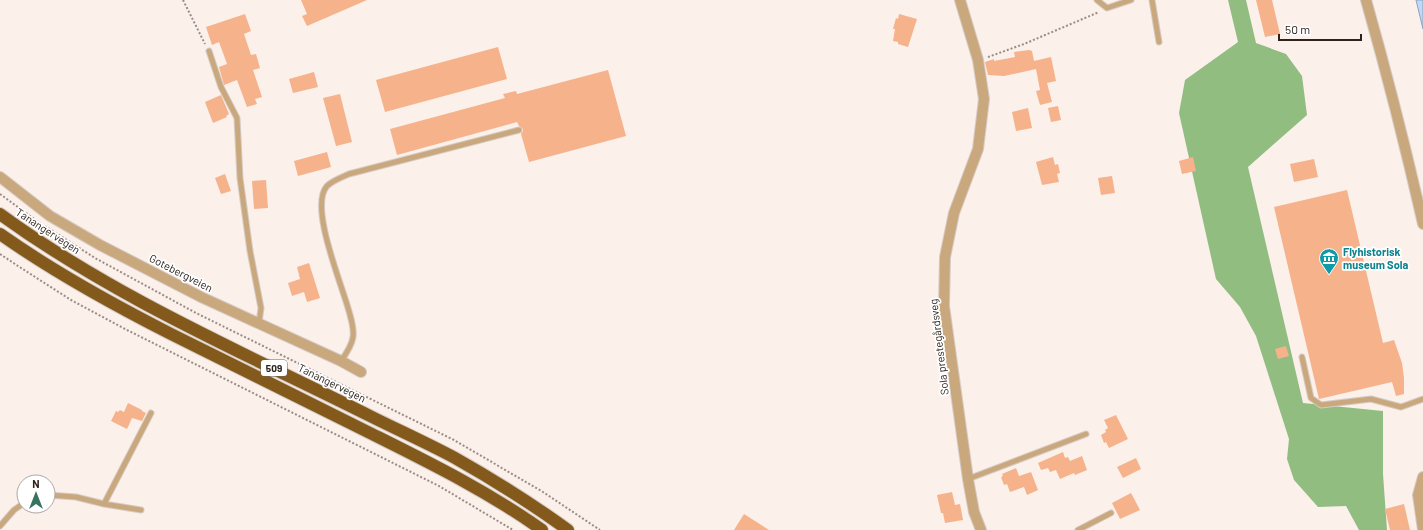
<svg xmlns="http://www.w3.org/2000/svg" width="1423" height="530" font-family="Barlow,sans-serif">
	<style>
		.forest { fill: #91bd81 }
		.water { fill: #bcd8fa; stroke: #91a2b8 }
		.building { fill: #f5b28b }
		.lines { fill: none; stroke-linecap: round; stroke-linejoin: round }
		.lane-casing { stroke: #d6cbc5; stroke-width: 7 }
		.street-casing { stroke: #d6cbc5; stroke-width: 12 }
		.highway-casing { stroke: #d6cbc5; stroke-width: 14 }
		.path { stroke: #988d87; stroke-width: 2; stroke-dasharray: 2 2; stroke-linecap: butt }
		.lane { stroke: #caa87e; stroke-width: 5 }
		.street { stroke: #caa87e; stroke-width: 10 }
		.highway { stroke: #83591c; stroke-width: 12 }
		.labels { text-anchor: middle; stroke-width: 3.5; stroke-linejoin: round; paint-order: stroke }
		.shield { fill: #fff; stroke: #6c6561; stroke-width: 1 }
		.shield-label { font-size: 10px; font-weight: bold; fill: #2d231d }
		.street-label { font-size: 11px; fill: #2d231d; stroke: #fff }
		.culture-label { font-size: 11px; font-weight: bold; fill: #0d838f; stroke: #fff; text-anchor: start }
	</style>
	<rect width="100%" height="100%" fill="#fbf0ea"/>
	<path class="forest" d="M1228 0H1246L1256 43 1286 54 1302 76 1307 115 1248 167 1303 403 1383 411V474L1387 530H1359L1346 506 1318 507 1294 480 1287 459 1289 439 1256 336 1240 307 1216 279 1179 113 1185 80 1238 42Z"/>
	<path class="water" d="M1416 0H1423V29Z"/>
	<path class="building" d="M301 0H367L307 26 302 16 307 14Z
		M1256 0H1272L1280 34 1265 37Z
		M245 14 251 31 244 34 251 55 256 54 260 68 253 70 262 97 255 99 257 104 247 107 237 80 224 85 219 67 227 64 219 42 212 45 206 27Z
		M899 14 917 19 908 47 898 44V42L893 41 895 29H893L896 18 898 19Z
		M498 47 507 79 385 112 376 80Z
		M1029 50 1032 51 1034 61 1051 57 1056 81 1047 83 1052 102 1040 105 1036 91 1040 90 1036 69 1004 76 988 75 985 62 994 59V61L1015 57 1014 52Z
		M608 70 626 136 529 162 521 134 523 131V129L519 126 517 122 397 155 390 129 505 98 503 94 516 91 517 94Z
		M314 72 318 87 293 93 289 79Z
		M340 94 352 142 336 146 323 98Z
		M221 95 229 114 226 116 227 117 213 123 205 102Z
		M1058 106 1061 120 1051 122 1048 108Z
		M1028 108 1032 128 1016 131 1012 112Z
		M327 152 331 167 298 176 294 161Z
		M1053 157 1055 165 1058 164 1060 173 1057 174 1059 182 1042 185 1036 162Z
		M1193 157 1196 171 1182 174 1179 161Z
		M1314 159 1318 177 1294 182 1290 164Z
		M225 174 231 191 221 194 215 178Z
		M1112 176 1115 193 1101 195 1098 178Z
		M266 180 268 208 254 209 252 181Z
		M1347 190 1383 343 1394 340 1402 363 1404 378V394L1396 396 1392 382 1319 399 1274 207Z
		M309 263 320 298 307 302 304 292 292 296 288 283 300 279 297 267Z
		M1286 346 1289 356 1278 359 1275 349Z
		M128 403 142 410V411L146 413 142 421 132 418 127 429 111 421 116 411 118 412 120 410 124 412Z
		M1116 415 1128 439 1109 448 1106 442 1104 443 1101 435 1106 432 1105 430 1108 428 1104 420Z
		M1063 452 1065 458 1068 457 1070 461 1082 456 1087 470 1075 475 1074 473 1060 479 1056 470 1050 472 1048 468 1041 470 1038 463Z
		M1136 458 1141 469 1123 478 1117 467Z
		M1016 468 1019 476 1031 472 1038 490 1027 495 1024 487 1010 492 1007 484 1004 485 1001 477 1003 476 1002 474Z
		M952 492 955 505 960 504 963 520 945 523 943 513H941L937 495Z
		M1131 493 1140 510 1120 519 1112 503Z
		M1404 504 1410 530H1390L1385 509Z
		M744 514 769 530H734Z"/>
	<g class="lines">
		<g class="lane-casing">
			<path id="lane" d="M1097 0 1107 8 1131 0
				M1152 0 1159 42
				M209 51 221 87 237 118 240 178 250 251 261 308 259 323
				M1302 357 1311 398 1321 405 1371 399 1401 407 1423 399
				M341 361C346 354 352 345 353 337 354 330 352 322 350 315 344 289 308 207 327 186 332 181 342 177 349 174L519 130
				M968 479 1086 434
				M48 495 76 497 104 504 141 510
				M104 504 151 413
				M0 526 14 510 24 503
				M1078 530 1111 513"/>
		</g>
		<g class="street-casing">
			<path id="street" d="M960 0 978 60 984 99 978 149 954 213 945 257 944 306 968 479 974 512 981 530
				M1366 0C1387 74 1406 149 1423 224
				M0 177 50 216 100 245 201 297 341 361 361 372
				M1423 530 1418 495 1423 477"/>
		</g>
		<g class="highway-casing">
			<path id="highway" d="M0 214C114 297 244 353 370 416 398 430 427 443 455 458 494 480 532 504 568 530
				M0 234C54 272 112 304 171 334 238 368 305 401 372 434 430 463 489 492 542 530"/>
		</g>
		<path class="path" d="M183 0 205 44
			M988 57 1024 44 1099 12
			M0 194 41 224
			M45 226 95 258 196 313 454 440 543 492 600 530
			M0 254 18 266 71 300 127 330 439 486 513 530"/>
		<use href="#lane" class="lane"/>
		<use href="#street" class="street"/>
		<use href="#highway" class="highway"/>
	</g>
	<defs>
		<g id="museum-pin" transform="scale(1)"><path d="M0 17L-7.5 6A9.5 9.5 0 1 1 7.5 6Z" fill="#0f9aa8" stroke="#fff"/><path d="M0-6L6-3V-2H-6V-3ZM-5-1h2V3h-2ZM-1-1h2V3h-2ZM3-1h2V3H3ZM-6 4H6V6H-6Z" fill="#fff"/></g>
	</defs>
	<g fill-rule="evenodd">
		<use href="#museum-pin" x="1329" y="258"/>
	</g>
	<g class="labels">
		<rect class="shield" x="261" y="360" width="26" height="16" rx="3"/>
		<g class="shield-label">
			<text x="274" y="372">509</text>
		</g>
		<g class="street-label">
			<text transform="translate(48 231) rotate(33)" y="4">Tanangervegen</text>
			<text transform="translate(181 273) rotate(27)" y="4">Gotebergveien</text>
			<text transform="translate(939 347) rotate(-97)" y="4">Sola prestegårdsveg</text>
			<text transform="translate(332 383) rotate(26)" y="4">Tanangervegen</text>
		</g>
		<g class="culture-label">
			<text x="1343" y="256">Flyhistorisk<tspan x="1343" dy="13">museum Sola</tspan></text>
		</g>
	</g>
	<g transform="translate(36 494)"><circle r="19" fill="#ffffff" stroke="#aba7a5"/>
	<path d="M0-3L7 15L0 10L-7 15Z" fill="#37745f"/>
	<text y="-6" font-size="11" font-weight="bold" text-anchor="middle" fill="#2d231d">N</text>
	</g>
	<path d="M1279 34v6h82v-6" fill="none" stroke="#2d231d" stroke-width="2"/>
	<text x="1285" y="34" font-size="12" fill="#2d231d" stroke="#ffffff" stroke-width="3" paint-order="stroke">50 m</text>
</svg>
